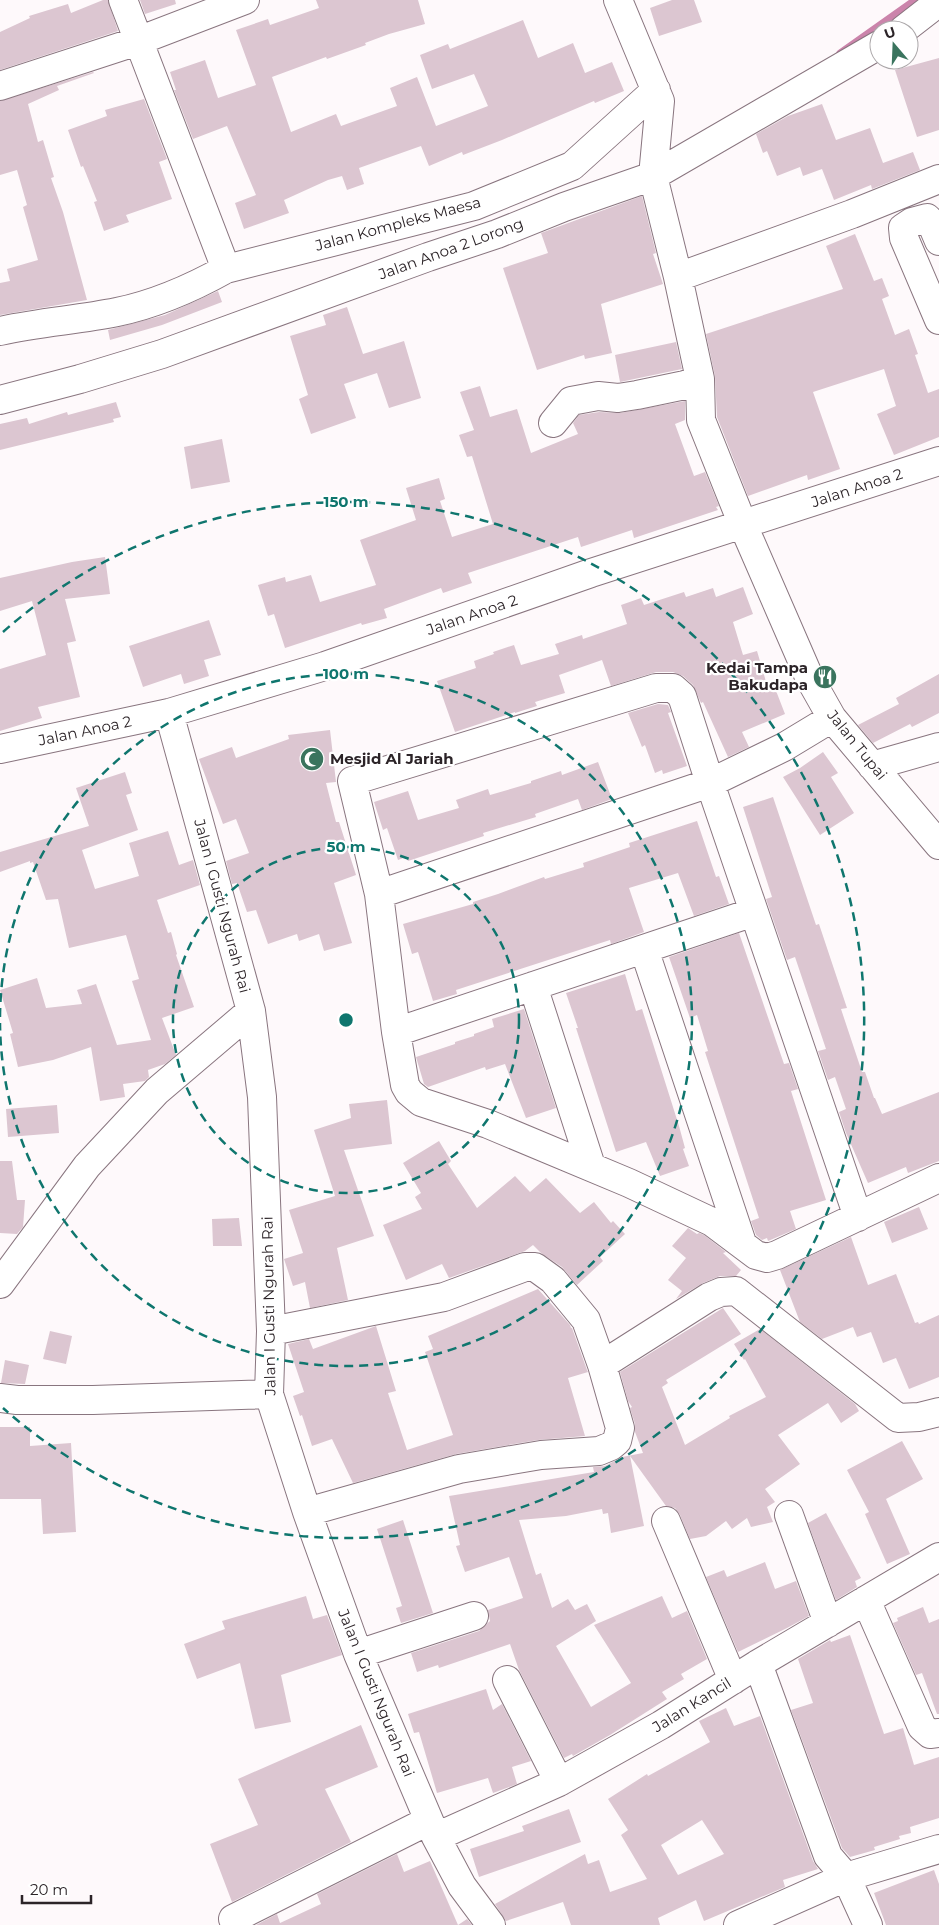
<svg xmlns="http://www.w3.org/2000/svg" width="939" height="1925" font-family="Montserrat,sans-serif">
	<style>
		.lines { fill: none; stroke-linecap: round; stroke-linejoin: round }
		.stream { stroke: #cb84ab; stroke-width: 7 }
		.building { fill: #dcc6d1; fill-rule: evenodd }
		.minor-casing { stroke: #89757f; stroke-width: 30 }
		.minor { stroke: #fff; stroke-width: 28 }
		.ring { fill: none; stroke: #0f766e; stroke-width: 2.5; stroke-dasharray: 9 6 }
		.labels { text-anchor: middle; stroke-width: 4.5; stroke-linejoin: round; paint-order: stroke }
		.street-label { font-size: 15px; fill: #2c2428; stroke: #fff }
		.poi-label { font-size: 15px; font-weight: bold; fill: #2c2428; stroke: #fff; text-anchor: end }
		.centre { fill: #0f766e; stroke: #fff; stroke-width: 2.5 }
		.ring-label { font-size: 15px; text-anchor: middle; font-weight: bold; fill: #0f766e; stroke: #fff; stroke-width: 4.5; stroke-linejoin: round; paint-order: stroke }
	</style>
	<rect width="100%" height="100%" fill="#fef9fb"/>
	<g class="lines">
		<path class="stream" d="M840 53 915 0"/>
	</g>
	<path class="building" d="M103 0H108L118 31 0 70V32L30 18 29 16 68 4 71 13Z
		M140 0H175L176 4 145 14Z
		M316 0H418L425 24 389 34 365 43 366 45 327 59 326 57 272 77 291 132 336 114 341 126 397 106 390 88 417 77 436 126 488 106 474 74 432 89 420 55 448 44 450 49 523 20 538 58 573 43 585 73 612 62 624 91 595 103 594 101 502 140 463 155 462 152 429 166 421 146 359 168 364 184 347 190 342 176 328 180 284 200 289 213 244 229 235 203 256 195 227 126 193 139 174 90H176L170 72 205 60 218 98 256 85 236 30 268 19 270 25 319 8Z
		M672 0H694L702 22 659 36 650 8Z
		M939 58V130L917 137 895 70Z
		M93 72 94 73 57 86 59 90 28 104 38 142 43 140 54 177 51 178 63 212 87 300 0 315V283L10 281 7 269 38 260 23 207 27 205 17 170 0 175V101Z
		M144 99 167 159 159 162 172 199 126 215 129 222 104 231 94 202 97 201 83 166 81 167 68 130 107 116 105 110Z
		M822 104 836 140 870 128 883 163 913 152 920 170 872 189 871 185 834 200 822 169 803 176 800 167 777 176 767 151 763 153 756 134 788 116Z
		M642 196 656 253 653 254 663 284 601 304 612 353 585 359 584 355 537 370 503 268 548 253 541 233Z
		M855 234 874 281 882 278 889 296 882 299 895 335 909 329 918 354 915 355 928 393 939 389V437L894 455 877 414 896 406 884 369 813 392 840 469 808 480 807 475 748 496 717 417 715 376 706 334 843 289 826 246Z
		M218 291 222 302 162 325 110 340 108 330 165 315Z
		M347 307 363 354 404 341 421 398 389 408 377 373 344 384 356 418 311 434 299 399 308 395 290 336 326 325 323 315Z
		M676 342 682 369 620 382 615 355Z
		M480 386 490 417 517 409 531 453 578 434 573 423 579 415 599 412 620 413 685 401V420L675 424 694 476 705 472 719 506 716 507 718 510 634 538 632 530 581 547 578 537 468 573 472 583 443 593 441 588 384 609 387 618 362 625 361 623 285 648 274 614 268 616 258 585 285 577 286 582 311 575 320 602 376 585 360 540 416 520 406 488 439 478 445 499 440 501 452 537 493 524 472 456 467 457 459 435 474 430 460 392Z
		M116 402 121 417 113 419 114 422 0 450V424L27 418 29 424 67 412 68 415Z
		M222 439 230 482 191 489 184 447Z
		M105 557 110 594 65 599 76 641 67 643 80 697 38 707 42 718 0 731V669L46 655 32 601 0 611V578L72 562Z
		M743 587 753 614 733 622 743 655 757 651 767 685 773 683 785 714 742 732 749 747 728 757 703 702 701 703 693 685 683 676 673 672H656L611 686 602 660 559 675 565 693 535 702 537 706 515 713V712L455 732 437 681 476 668 474 661 494 654 493 652 514 645 521 665 559 654 555 644 582 635 583 639 627 624 621 605 641 598 644 605 684 592 686 597 713 588 716 597Z
		M209 620 221 655 204 660 209 676 184 684 181 674 143 687 129 646Z
		M939 674V713L912 727 910 724 873 743 858 725 899 704 896 698Z
		M658 704 668 705 671 712 668 713 687 766 663 774 662 770 655 773 645 745 642 747 628 713Z
		M330 730 336 782 326 783 336 822H339L356 875 334 883 352 943 324 951 319 934 299 941 297 934 268 944 256 910 247 912 237 883 232 884 226 861 249 853 236 819 223 824 199 759 232 747 236 758 289 739 288 735Z
		M823 752 838 773 831 777 854 813 820 835 783 777 800 768Z
		M598 762 612 799 582 810 578 799 535 814 536 817 483 833 484 836 408 861 406 857 398 860 387 828 383 830 374 802 408 791 418 820 459 808 456 800 488 789 490 795 531 783V781L561 771 562 775Z
		M125 772 132 793 126 795 138 830 82 850 95 889 139 876 129 843 168 831 179 865 193 860 200 885 157 900 168 933 171 932 177 954 176 955 194 1007 162 1018 176 1055 165 1064 148 1070 149 1077 145 1081 123 1084 125 1097 100 1101 91 1047 53 1060 18 1067 10 1034 13 1033 0 990 37 978 46 1008 82 1004 77 990 96 984 117 1045 151 1040 132 981 139 979 126 935 69 948 58 899 46 900 33 862 30 863V861L0 872V852L89 826 76 788Z
		M773 797 816 925 819 924 847 1008 841 1009 862 1072H865L874 1098H875L882 1114 939 1092V1161L908 1173 906 1167 868 1183 846 1133 839 1112 846 1109 835 1077 828 1080 818 1051 826 1049 795 957 787 960 766 899 772 897 743 807Z
		M697 821 716 877 719 876 729 904 694 916 678 873 629 888 644 932 611 944 610 940 456 990 457 994 433 1001 418 952 412 954 403 924 473 904V902L498 894 544 877 545 879 584 867 583 863 630 847 629 843Z
		M739 933 784 1064 789 1063 798 1089 791 1091 826 1200 790 1211 796 1229 768 1241 767 1238 762 1240 756 1235 751 1221 759 1218 705 1052 708 1051 697 1015 690 1018 669 957Z
		M625 974 636 1011 642 1009 679 1126 685 1148 683 1149 689 1166 660 1176 646 1142 616 1152 576 1028H578L566 993Z
		M524 1009 556 1108 526 1118 505 1064 486 1070 485 1067 428 1087 424 1084 416 1057 455 1044V1042L474 1036V1034L494 1027 492 1019Z
		M387 1100 392 1144 344 1150 374 1236 337 1248 348 1300 310 1308 305 1282 293 1286 284 1259 303 1253 289 1210 335 1196 314 1130 351 1118 349 1104Z
		M57 1105 59 1133 8 1137 6 1109Z
		M439 1141 451 1161 448 1164 477 1208 515 1176 530 1192 546 1178 580 1213 594 1202 611 1223 613 1221 625 1234 600 1257 603 1261 577 1285 562 1267 541 1253 533 1245 525 1251 449 1278 442 1264 406 1280 383 1225 422 1209 415 1197 421 1193 403 1163Z
		M0 1161H12L17 1200H25L23 1227 17 1234 0 1233Z
		M919 1207 928 1229 892 1243 884 1222Z
		M239 1218 242 1246H213L212 1219Z
		M688 1228 697 1234 699 1233 704 1235 726 1252 723 1253 741 1270 736 1276H720L703 1283 676 1299 682 1291 668 1280 686 1258 672 1246Z
		M851 1237 868 1285 896 1274 915 1323 918 1322 919 1324 939 1315V1377L909 1389 896 1358 883 1363 871 1332 857 1337 853 1327 822 1339 800 1322 780 1270Z
		M538 1289 570 1325 571 1328H572L587 1370 588 1372 568 1378 585 1436 538 1440 456 1454 353 1483 332 1439 312 1446 302 1415 300 1416 293 1396 304 1392 288 1344 309 1339 313 1349 376 1326 396 1391 388 1393 407 1450 453 1435 425 1352 433 1349 428 1336Z
		M723 1308 741 1334 666 1380 668 1383 662 1387 685 1445 730 1418 729 1416 766 1397 745 1359 744 1360 734 1344 760 1329 855 1404 859 1411 841 1423 828 1403 778 1435 800 1464 765 1489 775 1502 767 1507 773 1522 751 1527 747 1518 732 1529 726 1521 706 1536 690 1539 680 1515 675 1508 666 1506 630 1456 644 1526 611 1533 608 1513 603 1514 602 1509 566 1516 519 1520 536 1575 541 1573 552 1608 568 1599 575 1610 587 1604 596 1621 556 1646 591 1707 631 1683 594 1625 662 1596 672 1618 687 1611 707 1659 681 1674 684 1679 662 1692 667 1699 610 1735 573 1756 572 1754 564 1758 519 1670 510 1644 439 1668 438 1665 417 1672 411 1653 479 1631 490 1621 488 1610 523 1598 509 1557 465 1572 456 1546 460 1545 449 1496 594 1472 593 1467 605 1466 622 1457 643 1453 635 1432V1424L630 1408 632 1407 628 1401 620 1372Z
		M50 1331 72 1336 66 1364 43 1359Z
		M5 1360 29 1365 25 1384 1 1383Z
		M0 1427H30V1446L71 1443 76 1532 43 1534 41 1499H0Z
		M902 1441 923 1479 886 1499 910 1554 887 1564 865 1514 869 1512 847 1470Z
		M826 1513 861 1578 855 1581 857 1587 836 1600 808 1523Z
		M403 1520 433 1613 401 1623 396 1608 402 1606 377 1529Z
		M765 1562 775 1589 796 1581 809 1616 787 1628 738 1652 706 1577 724 1570 727 1577Z
		M306 1596 313 1619 327 1615 342 1655 281 1675 291 1722 255 1729 240 1663 197 1679 184 1644 225 1629 222 1621Z
		M923 1607 929 1623 939 1619V1714H937L922 1673 916 1675 893 1623 898 1621 897 1618Z
		M850 1635 884 1734 903 1728 914 1765 939 1757V1818L910 1827 911 1833 899 1836 900 1839 874 1847 875 1850 850 1857 842 1848 791 1710 813 1703 798 1659 830 1640 831 1642Z
		M486 1689 493 1710 502 1704 531 1761 512 1767 517 1784 493 1793 488 1778 437 1793 419 1732 414 1733 408 1714Z
		M726 1708 734 1726 760 1716 813 1861 818 1869 783 1880 785 1887 704 1921 696 1900 658 1918 660 1925H571L563 1902 506 1921 495 1904 585 1854 588 1864 599 1860 610 1892 647 1879 621 1835 628 1830 608 1799 647 1774 648 1776 710 1742 699 1721ZM702 1820 724 1854 678 1875 661 1845Z
		M361 1725 378 1767 325 1789 351 1842 232 1902 210 1844 258 1825 238 1779Z
		M569 1809 581 1842 479 1877 470 1849 524 1831 522 1826Z
		M397 1854 404 1872 430 1861 458 1925 467 1919 472 1925H256L277 1914 280 1923 321 1904 317 1894Z
		M934 1870 939 1884V1925H886L874 1893Z"/>
	<g class="lines">
		<g class="minor-casing">
			<path id="minor" d="M123 0 226 269 474 206 572 166 656 90
				M618 0 660 101 653 176 678 277
				M903 30 939 2
				M0 86 138 41 245 0
				M939 179 852 214 678 277 700 379 701 420 743 525 810 679 832 718 939 845
				M939 241 931 222 927 218 912 222 903 228 904 238 939 320
				M0 331C39 322 78 320 117 312 156 304 192 288 226 269
				M0 400 80 379 162 354 428 257 497 234 564 207 653 176 879 45
				M553 423 571 401 598 396 618 398 637 395 685 385 700 379
				M169 713 251 1011 262 1097 271 1331 269 1394 307 1512 358 1654 436 1837 462 1886 491 1925
				M0 749 169 713 325 666 591 573 939 461
				M872 766 939 747
				M379 894 710 783 784 747 832 718
				M644 949 742 1243
				M533 986 591 1166
				M396 1032 754 912
				M858 1217 710 783 682 696 673 688H656L352 781 379 894 396 1032 405 1085 409 1092 421 1102 488 1124 629 1183 712 1222 756 1255 767 1258 777 1255 939 1178
				M0 1284 87 1166 157 1091 251 1011
				M271 1331 444 1297 525 1267H535L553 1280 586 1320 602 1365 620 1428 617 1441 611 1446 599 1451 541 1455 459 1469 307 1512
				M602 1365 709 1297 721 1292 736 1291 898 1418 919 1417 939 1412
				M0 1398 17 1400H93L269 1394
				M789 1515 828 1623
				M666 1521 733 1680
				M866 1600 922 1727 930 1734 939 1733
				M358 1654 474 1616
				M758 1664 828 1856 846 1877 868 1925
				M507 1680 559 1782
				M436 1837 559 1782 661 1725 758 1664 939 1557
				M233 1919 428 1821
				M738 1925 846 1877 939 1849"/>
		</g>
		<use href="#minor" class="minor"/>
	</g>
	<g class="ring">
		<circle cx="346" cy="1020" r="173"/>
		<path d="M0 1017A346 346 0 1 1 0 1023"/>
		<path d="M3 632A518 518 0 1 1 3 1408"/>
	</g>
	<defs>
		<g id="restaurant-disc" transform="scale(1.25)"><circle r="9.5" fill="#3a745e" stroke="#fff"/><path d="M-5-6h1v4h1v-4h1v4h1v-4h1v5L-1.5 .5V6h-2V.5L-5-1ZM5-6V6H3V1.5H1.5Q1.5-4 5-6Z" fill="#fff"/></g>
		<g id="mosque-disc" transform="scale(1.25)"><circle r="9.5" fill="#3a745e" stroke="#fff"/><path d="M3.5-4.9A6 6 0 1 0 3.5 4.9A5 5 0 1 1 3.5-4.9Z" fill="#fff"/></g>
	</defs>
	<g fill-rule="evenodd">
		<use href="#restaurant-disc" x="825" y="677"/>
		<use href="#mosque-disc" x="312" y="759"/>
	</g>
	<g class="labels">
		<g class="street-label">
			<text transform="translate(398 224) rotate(-15)" y="5">Jalan Kompleks Maesa</text>
			<text transform="translate(451 249) rotate(-20)" y="5">Jalan Anoa 2 Lorong</text>
			<text transform="translate(857 488) rotate(-18)" y="5">Jalan Anoa 2</text>
			<text transform="translate(472 615) rotate(-19)" y="5">Jalan Anoa 2</text>
			<text transform="translate(85 731) rotate(-12)" y="5">Jalan Anoa 2</text>
			<text transform="translate(857 745) rotate(51)" y="5">Jalan Tupai</text>
			<text transform="translate(222 906) rotate(75)" y="5">Jalan I Gusti Ngurah Rai</text>
			<text transform="translate(269 1306) rotate(-91)" y="5">Jalan I Gusti Ngurah Rai</text>
			<text transform="translate(376 1693) rotate(68)" y="5">Jalan I Gusti Ngurah Rai</text>
			<text transform="translate(692 1705) rotate(-32)" y="5">Jalan Kancil</text>
		</g>
		<g class="poi-label">
			<text x="808" y="673">Kedai Tampa<tspan x="808" dy="17">Bakudapa</tspan></text>
			<text x="330" y="764" text-anchor="start">Mesjid Al Jariah</text>
		</g>
	</g>
	<circle cx="346" cy="1020" r="8" class="centre"/>
	<g class="ring-label">
		<text x="346" y="507">150 m</text>
		<text x="346" y="679">100 m</text>
		<text x="346" y="852">50 m</text>
	</g>
	<g transform="translate(894 45) rotate(341)"><circle r="24" fill="#ffffff" stroke="#aba7a9"/>
	<path d="M0-4L9 19L0 12L-9 19Z" fill="#3a745e"/>
	<text y="-8" font-size="14" font-weight="bold" text-anchor="middle" fill="#2c2428">U</text>
	</g>
	<path d="M22 1895v8h69v-8" fill="none" stroke="#2c2428" stroke-width="2.5"/>
	<text x="30" y="1895" font-size="15" fill="#2c2428" stroke="#ffffff" stroke-width="4" paint-order="stroke">20 m</text>
</svg>
